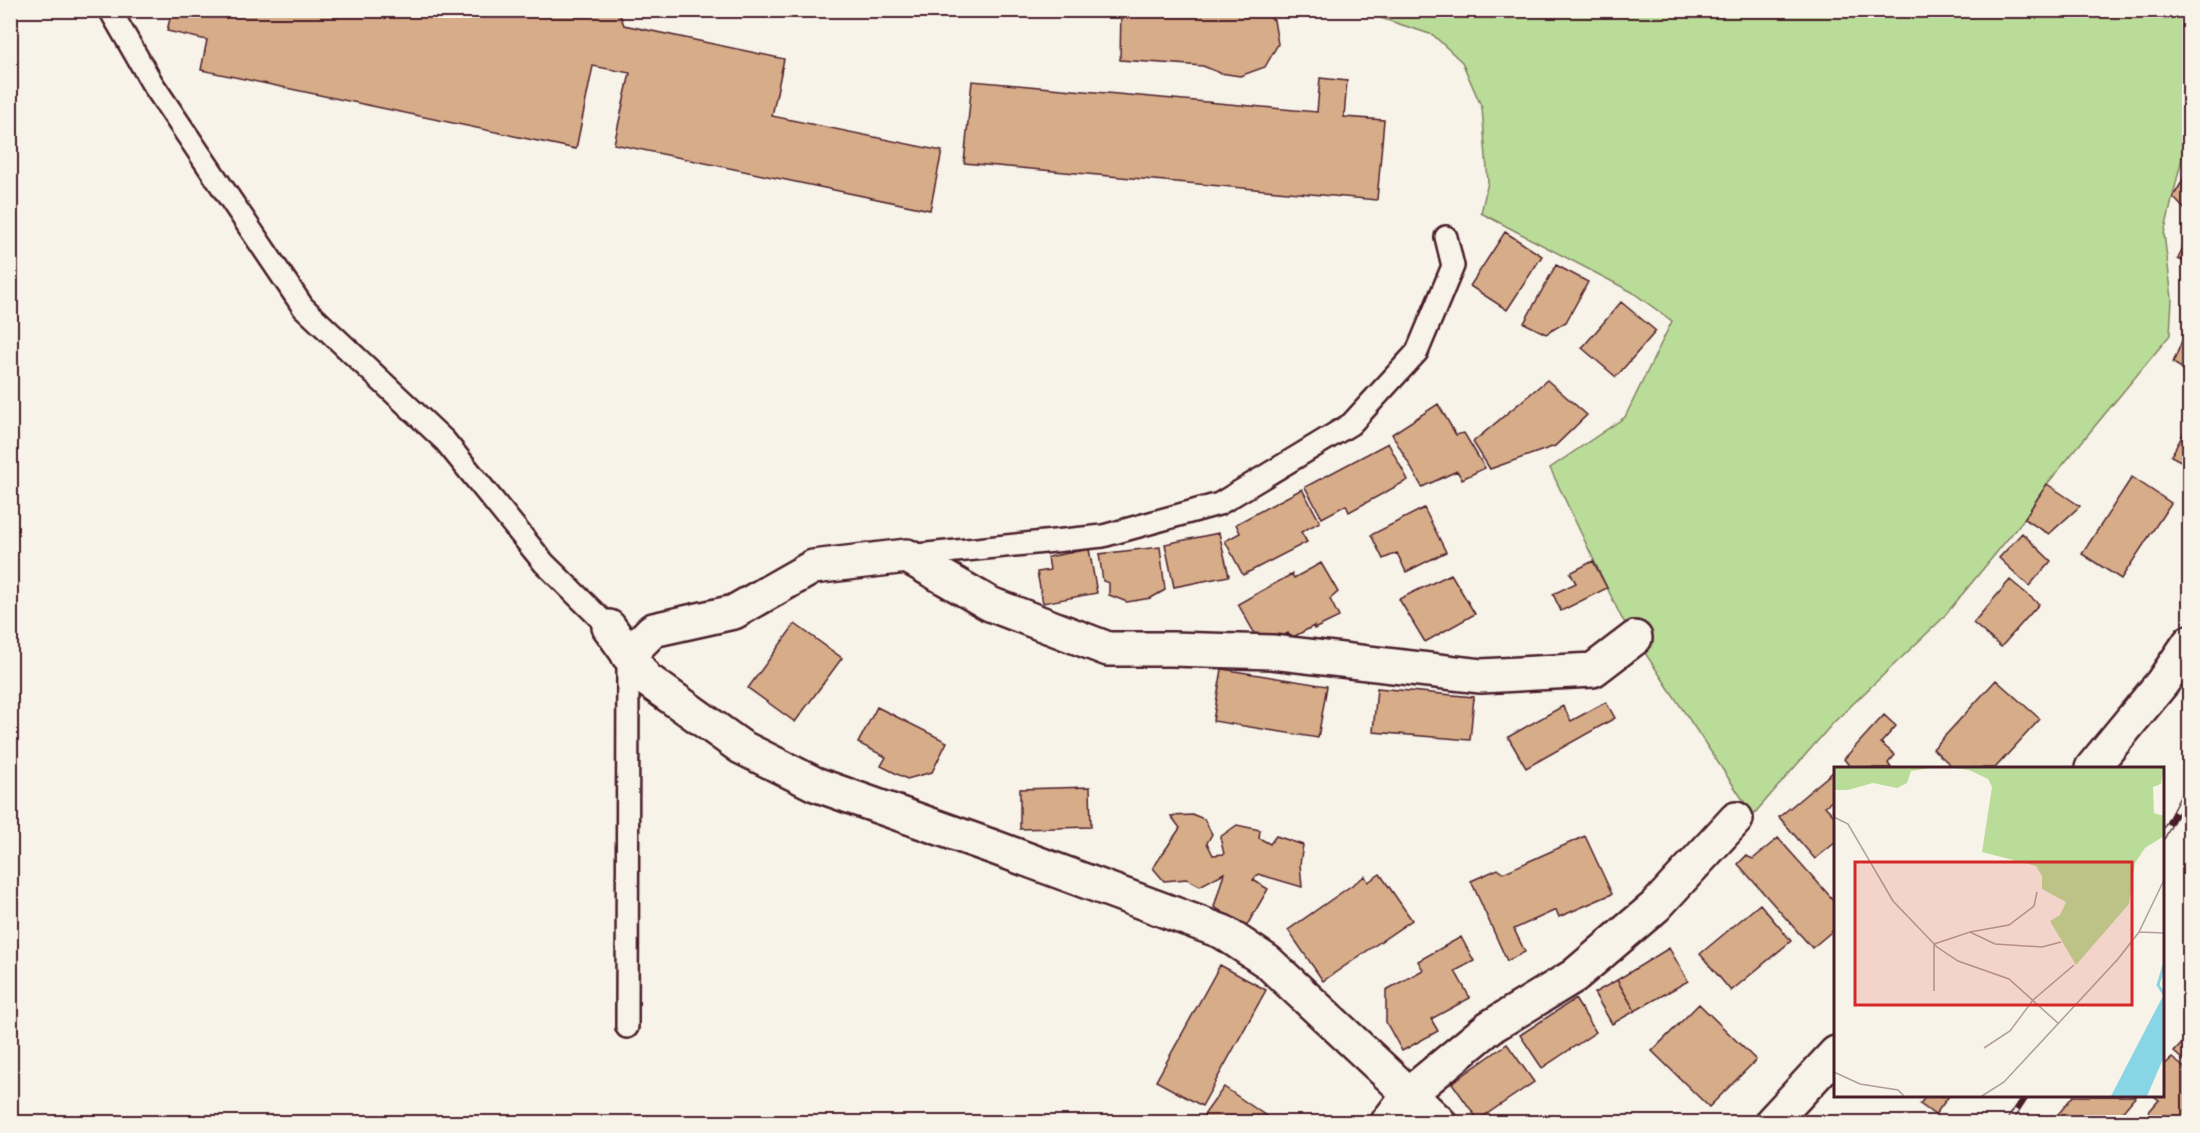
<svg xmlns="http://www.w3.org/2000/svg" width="2200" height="1133" font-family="'Shantell Sans',sans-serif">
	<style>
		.green { fill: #b9dd98; stroke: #827e62; stroke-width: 1.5 }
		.building { fill: #d7ac88; stroke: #4a1f2b; stroke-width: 1.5 }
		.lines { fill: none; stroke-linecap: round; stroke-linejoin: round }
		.service-casing { stroke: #4a1f2b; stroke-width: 26 }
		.minor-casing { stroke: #4a1f2b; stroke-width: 38 }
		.secondary-casing { stroke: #4a1f2b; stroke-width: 38 }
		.service { stroke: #f7f3e8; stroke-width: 21 }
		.minor { stroke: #f7f3e8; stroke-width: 33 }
		.secondary { stroke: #f7f3e8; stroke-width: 33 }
		.rail-casing { stroke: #4a1f2b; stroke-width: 7 }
		.rail { stroke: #f7f3e8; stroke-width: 4.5; stroke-dasharray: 14; stroke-linecap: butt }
		.inset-river { fill: none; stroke: #88d5e6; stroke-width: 3 }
		.inset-road { fill: none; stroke: #b29e9c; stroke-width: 1.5 }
		.view { fill: #d62828; fill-opacity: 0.15; stroke: #d62828; stroke-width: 3 }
		.inset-edge { fill: none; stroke: #4a1f2b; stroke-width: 3 }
	</style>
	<rect width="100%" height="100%" fill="#f7f3e8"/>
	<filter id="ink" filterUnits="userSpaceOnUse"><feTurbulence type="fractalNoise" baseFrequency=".0167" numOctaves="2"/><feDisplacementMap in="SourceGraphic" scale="12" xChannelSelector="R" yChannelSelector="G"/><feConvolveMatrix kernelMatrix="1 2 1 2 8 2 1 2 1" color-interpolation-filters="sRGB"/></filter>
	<g filter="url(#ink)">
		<path class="green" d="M1359 11H2189V128L2164 234 2172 298 2170 335 2047 484 2024 519 1942 619 1834 722 1753 815 1621 617 1550 468 1625 417 1672 321 1632 292 1481 213 1488 182 1482 108 1462 62 1433 35Z"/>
		<path class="building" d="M172 10H618L624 25 784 59 772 116 942 151 930 210 614 144 630 73 593 66 576 149 201 70 207 40 167 31Z
			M1121 10H1257L1274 20 1278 44 1265 67 1240 76 1220 73 1203 66 1120 60Z
			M1320 78 1347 81 1344 117 1384 120 1377 200 964 163 972 81 1317 112Z
			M2190 168V215L2173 197Z
			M1505 232 1542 256 1507 310 1470 286Z
			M2184 245 2190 247V264L2178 259Z
			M1556 265 1588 282 1566 322 1546 334 1524 323Z
			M1621 302 1656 331 1616 377 1582 348Z
			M2190 321V373L2173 363Z
			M1547 380 1587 415 1555 446 1490 469 1473 442Z
			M1438 404 1456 435 1464 433 1485 468 1462 479 1457 471 1422 487 1392 434Z
			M2190 422V466L2171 456Z
			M1388 443 1408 480 1349 512 1346 505 1322 518 1305 487Z
			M2132 477 2171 503 2121 579 2082 554Z
			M2047 484 2080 506 2049 534 2024 519Z
			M1302 489 1320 522 1301 532 1307 542 1243 575 1225 541 1240 533 1236 524Z
			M1424 508 1446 552 1406 572 1397 553 1383 559 1371 535Z
			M1219 533 1229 576 1174 587 1165 544Z
			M2022 533 2051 561 2029 586 1999 558Z
			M1160 547 1165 590 1151 598 1127 602 1109 595V583L1103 581 1099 554Z
			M1089 549 1097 593 1043 603 1037 572 1050 570 1048 557Z
			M1593 561 1607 588 1561 611 1553 594 1576 583 1570 573Z
			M1321 563 1338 592 1330 599 1339 617 1314 629V626L1291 638 1288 633 1273 641H1259L1238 604 1292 574 1294 578Z
			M1451 574 1475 614 1425 642 1399 599Z
			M2010 580 2039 604 2001 647 1973 623Z
			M795 624 842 658 795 722 748 688Z
			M1222 669 1327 686 1318 738 1213 721Z
			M1996 680 2040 719 1995 768H1954L1933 749Z
			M1377 688 1474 697 1470 740 1373 732Z
			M1606 702 1615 718 1526 768 1508 737 1563 706 1571 721Z
			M877 707 947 742 932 772 907 779 881 766 886 757 858 743Z
			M1884 715 1896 726 1881 743 1895 755 1888 763 1891 768H1851L1844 759Z
			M1833 772 1836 775V798L1825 806 1836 818V842L1815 859 1779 817Z
			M1090 787 1091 827 1020 829V789Z
			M1194 815 1204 819 1212 834 1207 843 1213 855 1224 854 1220 837 1237 825 1260 830 1259 838 1270 844 1276 836 1303 845 1300 864 1302 887 1258 874 1253 880 1268 889 1246 927 1214 907 1224 873 1200 886 1187 879 1164 881 1153 868 1180 828 1171 816Z
			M1585 836 1612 894 1559 917 1556 910 1514 929 1525 952 1507 961 1471 881 1498 869 1503 873Z
			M1778 838 1836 903V928L1812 948 1738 864 1746 856 1753 859Z
			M1380 874 1412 920 1323 981 1288 930 1365 876 1368 882Z
			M1760 904 1791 941 1731 991 1700 954Z
			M1461 937 1474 961 1455 971 1470 998 1431 1019 1438 1031 1402 1051 1386 1022V990L1423 970 1418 961Z
			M1669 948 1688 981 1635 1011 1617 980Z
			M1220 965 1266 990 1202 1106 1156 1081Z
			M1617 980 1635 1011 1612 1024 1594 993Z
			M1575 999 1596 1032 1542 1068 1520 1035Z
			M1699 1004 1756 1060 1709 1107 1652 1051Z
			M2190 1035V1066L2174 1052Z
			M1507 1044 1534 1082 1478 1120 1452 1083Z
			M2172 1058 2190 1072V1122H2140L2159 1100 2154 1096H2162V1067Z
			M1224 1087 1275 1122H1199Z
			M1926 1096H1949L1935 1115 1920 1104Z
			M2073 1096H2136L2114 1122H2061L2055 1118Z"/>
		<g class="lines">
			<g class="service-casing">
				<path id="service" d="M110 10 152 83 303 307 445 441 544 563 609 627
					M907 556 1103 536 1219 504 1351 424 1417 352 1453 266 1446 237
					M627 1027 628 655"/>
			</g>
			<g class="minor-casing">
				<path id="minor" d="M609 627 646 679 741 747 815 784 996 848 1223 932 1268 962 1439 1122
					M628 655 653 630 734 612 813 567 907 556 990 604 1108 649H1172L1272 652 1481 676 1593 670 1635 638
					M1388 1122 1409 1094 1490 1027 1574 976 1656 906 1736 819"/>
			</g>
			<g class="secondary-casing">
				<path id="secondary" d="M2092 768 2162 683 2190 642
					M1772 1122 1836 1053"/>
			</g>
			<use href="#service" class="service"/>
			<use href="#minor" class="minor"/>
			<use href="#secondary" class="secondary"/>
			<g class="rail-casing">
				<path id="rail" d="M2162 837 2190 784
					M2009 1122 2026 1096"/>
			</g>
			<use href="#rail" class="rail"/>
		</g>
	</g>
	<g transform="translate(1834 767)">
		<rect width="330" height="330" fill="#f7f3e8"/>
		<path d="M0 1H97L77 4 73 16 63 21 39 16 14 23H0ZM120 1H330L327 17 319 20 320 46 330 49V69L311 81 301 96 295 137 242 198 216 154 226 148 232 135 208 122V109L202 99 148 85 158 20 154 12 135 3Z" fill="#b9dd98"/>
		<path d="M330 227V290L313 329H277Z" fill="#88d5e6"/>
		<path class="inset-river" d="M330 198 324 218 330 227"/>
		<path class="inset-road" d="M0 50 14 57 59 134 103 180 124 194 175 212 225 257M136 165 175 158 200 139 203 125M305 165 330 166M100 177 136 165 161 177 208 180 227 175M100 224V177M150 281 176 264 199 233 240 198M0 305 26 317 64 323 70 329M148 329 170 315 284 192 305 165 330 113"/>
		<path class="view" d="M21 95H298V238H21Z"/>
		<rect width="330" height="330" class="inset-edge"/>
	</g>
	<rect width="2200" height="1133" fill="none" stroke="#f7f3e8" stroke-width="36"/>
	<rect x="18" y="18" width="2164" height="1097" fill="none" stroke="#4a1f2b" stroke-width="2" filter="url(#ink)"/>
</svg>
